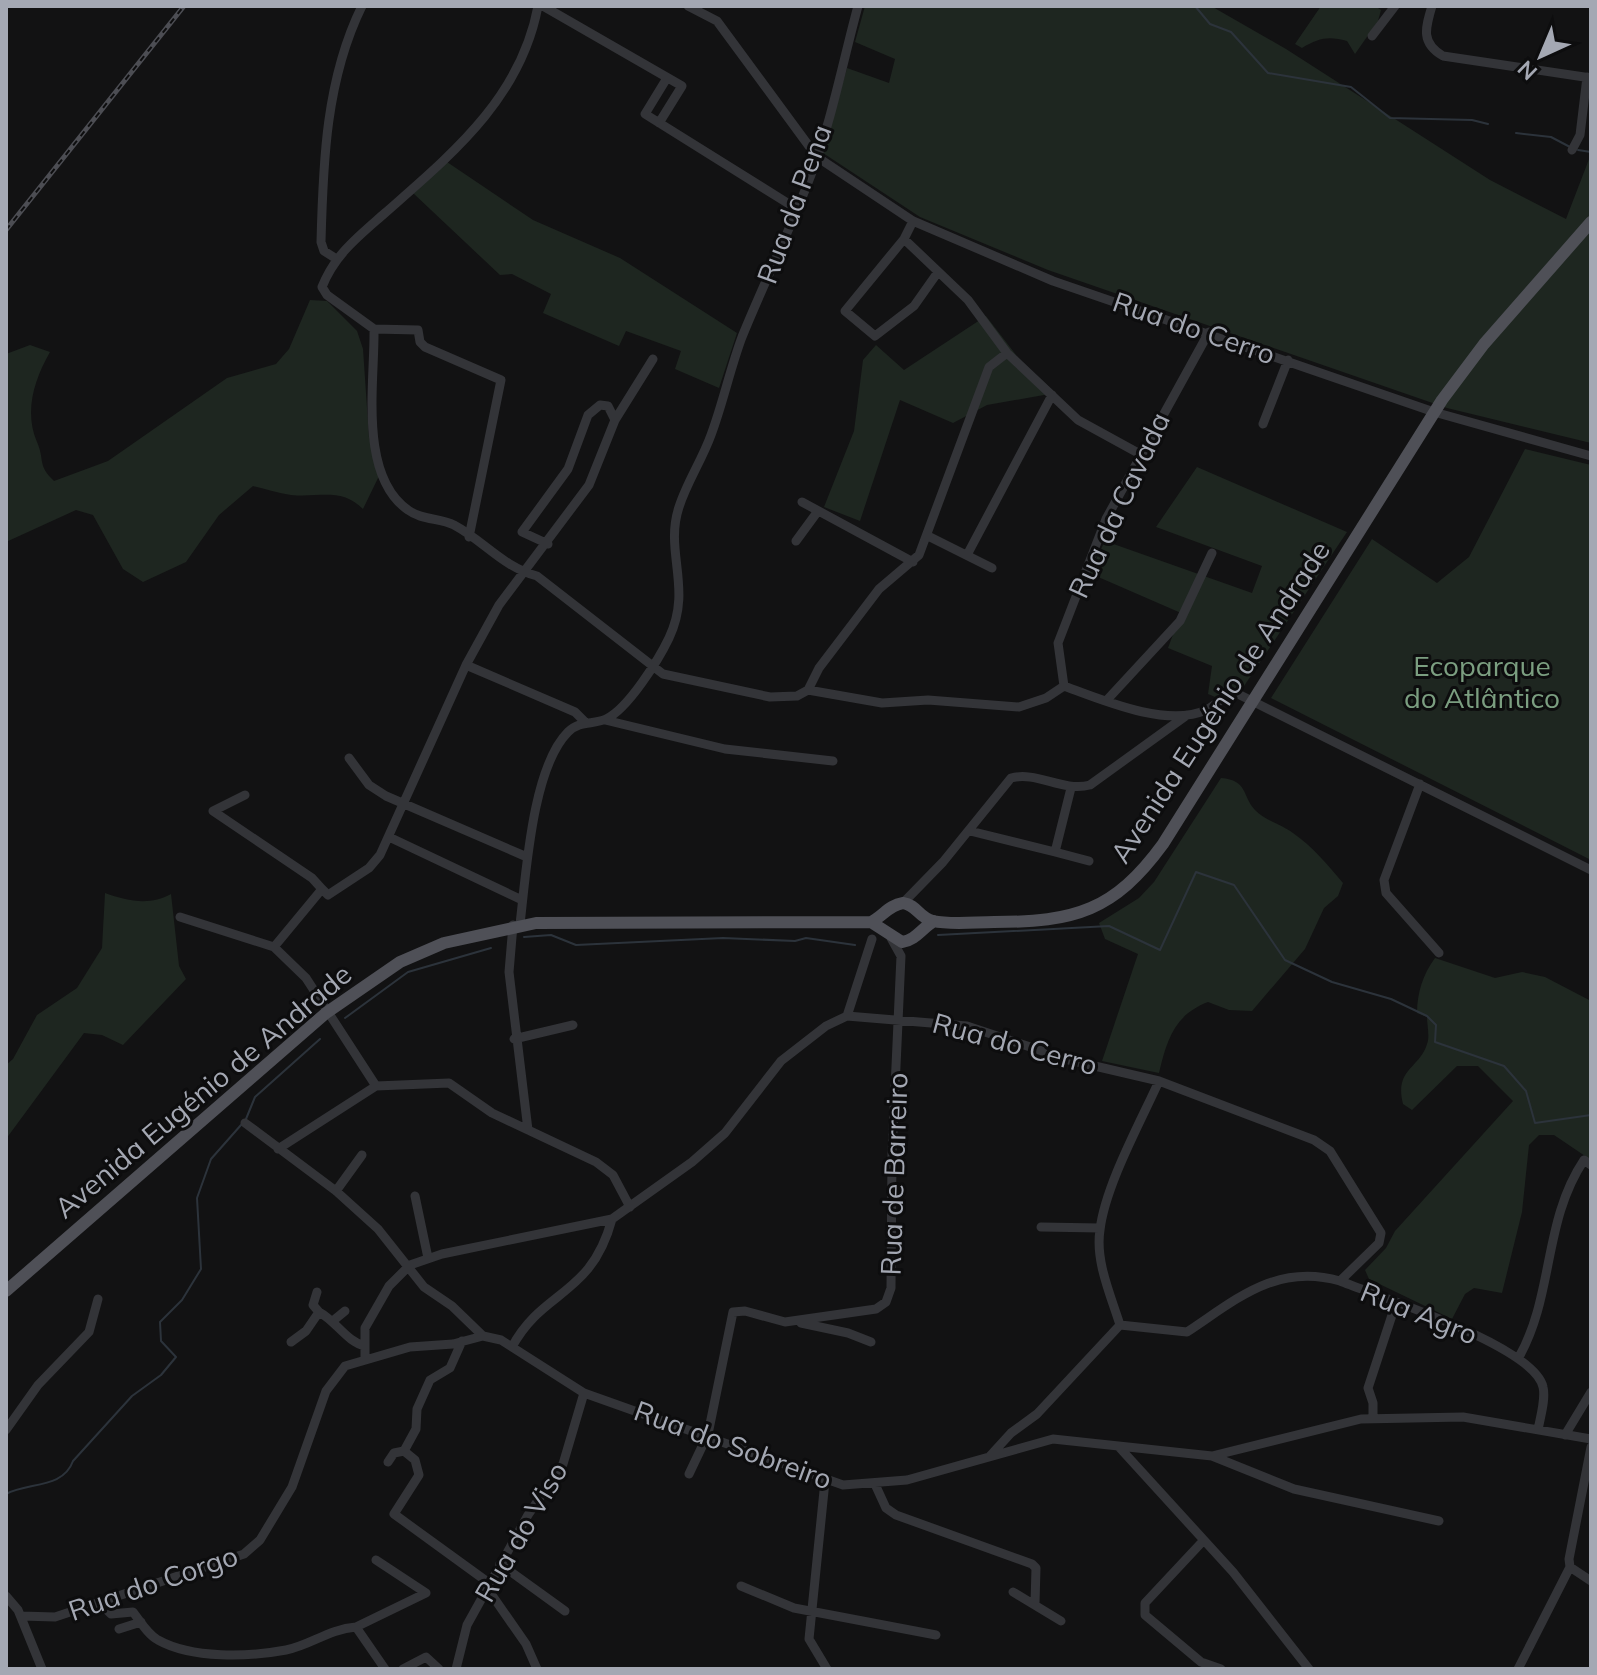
<svg xmlns="http://www.w3.org/2000/svg" width="1597" height="1675" font-family="Mulish,sans-serif">
	<style>
		.green { fill: #1e2620 }
		.lines { fill: none; stroke-linecap: round; stroke-linejoin: round }
		.stream { stroke: #2c333b; stroke-width: 2 }
		.minor { stroke: #333438; stroke-width: 9 }
		.major { stroke: #4f5057; stroke-width: 12 }
		.rail-casing { stroke: #4c4d53; stroke-width: 5 }
		.rail { stroke: #0d0d0e; stroke-width: 2; stroke-dasharray: 6; stroke-linecap: butt }
		.labels { text-anchor: middle; stroke-width: 6; stroke-linejoin: round; paint-order: stroke }
		.street-label { font-size: 28px; fill: #a4a8b3; stroke: #0d0d0e }
		.park-label { font-size: 28px; fill: #7b9e80; stroke: #0d0d0e }
	</style>
	<rect width="100%" height="100%" fill="#121213"/>
	<path class="green" d="M865 6H1211L1286 49 1490 180 1566 219 1591 154V443L1447 408 1048 270 920 217 823 153 847 68 889 83 895 59 855 42Z
		M1321 6H1375L1381 10 1378 21 1355 54 1347 41C1328 36 1319 38 1302 48L1295 44Z
		M447 162 533 220 620 258 737 333 719 388 675 369 681 351 626 331 619 346 543 313 551 294 512 274 500 275 413 193Z
		M310 300 327 301 357 331 363 349 369 437 379 476 363 509C341 487 319 498 291 495 278 493 265 489 253 486L219 515 186 562 143 582 123 569 93 515 76 510 6 542V354L30 345 50 352C34 380 24 412 37 442 45 460 37 465 54 481L108 461 227 378 276 364 289 349Z
		M986 316 1020 360 1058 395 1055 393 987 405 953 423 900 400 860 521 824 507 854 431 863 360 876 345 904 370Z
		M1525 449 1591 465V860L1271 698 1372 539 1437 583 1469 557Z
		M1197 467 1347 532 1232 704 1208 694 1212 666 1168 648 1181 613 1089 573 1105 541 1252 593 1262 566 1156 527Z
		M1221 778C1248 780 1242 796 1255 810 1264 820 1283 825 1293 833 1312 846 1328 865 1343 883L1338 896 1324 908 1305 949 1252 1011 1229 1010 1208 1002C1174 1015 1167 1040 1159 1073L1102 1061 1138 954 1105 939 1099 923 1139 898 1154 882Z
		M105 893C127 901 150 906 171 894L179 966 186 979 123 1045 102 1035 84 1033 6 1139V1065L13 1059 37 1015 77 988 102 948Z
		M1435 958 1495 978 1522 972 1545 977 1591 1001V1160L1554 1135H1539L1529 1145 1522 1212 1502 1293 1474 1288 1465 1294 1452 1319 1369 1279 1365 1270 1386 1248 1395 1231 1513 1101 1478 1066H1457L1412 1110 1403 1104C1394 1069 1420 1068 1427 1044 1430 1037 1427 1025 1427 1017L1417 1013C1417 993 1423 974 1435 958Z"/>
	<g class="lines">
		<path class="stream" d="M1195 6 1210 24 1231 32 1268 73 1351 87 1390 118 1472 120 1488 124
			M1516 133 1551 137 1570 147
			M1578 150 1591 152
			M938 935 1109 926 1160 950 1196 872 1234 885 1285 960 1332 982 1391 999 1427 1016 1436 1025 1435 1042 1504 1066 1526 1091 1535 1123 1591 1115
			M524 937 551 935 576 945 723 938 795 941 806 938 855 945
			M345 1018 408 972 491 948
			M246 1119 255 1097 320 1039
			M6 1494C28 1482 63 1489 73 1461L132 1396 161 1375 176 1357 161 1341 160 1322 182 1300 201 1269 197 1198 211 1159 241 1125"/>
		<path class="minor" d="M538 6C521 98 452 154 385 213 359 236 335 254 322 287L327 295 374 329C375 381 358 475 408 510 421 520 440 518 454 525 484 541 503 567 537 576L663 674 770 697 797 696 808 690 882 703 928 700 1019 707 1046 698 1064 686
			M543 6 682 86 659 123
			M688 6 717 21 817 157 913 221 1053 281 1434 412 1591 456
			M1432 6C1425 29 1421 43 1443 56L1591 78
			M1372 36 1395 6
			M667 78 645 114 797 209
			M1572 150 1580 135 1587 77
			M913 221 904 239 845 311 875 336 914 306 938 272
			M904 239 968 300 1007 353 1078 420 1140 454
			M335 258 324 251 321 242C323 162 326 79 362 6
			M374 329 418 330 420 342 425 347 501 380 469 537
			M1263 424 1288 360
			M802 502 913 562
			M928 536 992 568
			M796 541 818 511
			M548 544 522 532 568 469 588 415 600 405 608 406 615 420
			M967 555 1052 395
			M466 665 575 712 585 722
			M1064 686C1102 700 1167 728 1206 710 1215 706 1224 697 1232 691L1591 870
			M1064 686 1058 643 1106 519 1209 332
			M808 690 819 668 879 589 919 555 989 367 1007 353
			M1106 701 1180 621 1212 553
			M605 720 725 749 833 761
			M349 758 369 785 386 796 527 857
			M1420 784 1384 880 1386 893 1439 953
			M245 795 213 811 312 878 322 889 274 947 306 978 376 1086
			M970 831 1055 852 1071 788
			M389 837 522 900
			M1055 852 1089 861
			M322 889 328 895 369 868 380 855 466 665 499 605 589 485 615 420 653 359
			M903 903 943 862 1011 778C1037 771 1062 792 1090 785L1187 715
			M180 917 274 947
			M520 924C526 875 532 768 568 732 580 720 593 725 606 719 628 709 659 659 669 638 693 588 664 552 679 507 687 482 702 460 711 435 723 403 730 369 742 337 764 283 790 230 811 175 831 123 843 61 858 6
			M513 925 509 972 528 1130
			M847 1016 872 939
			M514 1039 573 1025
			M245 1123 336 1191 378 1229 424 1287 452 1306 483 1336
			M278 1149 376 1086 449 1083 492 1113 596 1162 613 1175 630 1207
			M336 1191 362 1155
			M415 1196 428 1258
			M1041 1227 1100 1228
			M317 1292 313 1305 319 1312
			M334 1320 345 1311
			M801 1323 848 1333 871 1342
			M1120 1325 1187 1332C1237 1299 1276 1263 1340 1281
			M462 1341 450 1368 430 1380 417 1409 416 1429 404 1451 415 1460 419 1475 394 1514 489 1583
			M291 1342 306 1331 319 1312C336 1321 347 1342 365 1346
			M512 1347C543 1289 591 1297 612 1219
			M1519 1357C1554 1295 1543 1221 1584 1160L1591 1165
			M365 1358V1328L389 1286 410 1265 442 1254 612 1219 692 1162 725 1133 781 1061 826 1026 847 1016 967 1026 1069 1060 1159 1081 1314 1140 1330 1151 1381 1233 1379 1243 1340 1281C1380 1297 1534 1346 1543 1387 1546 1399 1540 1418 1538 1430
			M1373 1418V1403L1368 1388 1396 1303
			M6 1430 38 1385 89 1332 98 1299
			M1565 1435 1591 1392
			M1119 1447 1233 1572 1309 1669
			M1591 1447 1569 1559 1570 1567 1591 1581
			M990 1456 1011 1433 1037 1414 1120 1325C1111 1296 1095 1261 1100 1230 1105 1186 1141 1121 1159 1081
			M1212 1456 1294 1489 1439 1521
			M388 1462 394 1453 404 1451
			M689 1474 708 1434 733 1312 745 1311 785 1322 876 1309 886 1302 891 1288 892 1154 901 956 891 938
			M825 1481 809 1639 827 1669
			M875 1484 886 1508 896 1515 1032 1564 1036 1568 1035 1603
			M1203 1541 1145 1603V1615L1201 1662 1221 1669
			M500 1564 565 1611
			M741 1586 794 1608 936 1635
			M487 1588 526 1644 537 1669
			M1013 1592 1061 1621
			M6 1596 18 1610 42 1669
			M100 1603 111 1614 133 1612C140 1621 148 1635 158 1640 192 1659 249 1657 286 1650 311 1645 329 1629 356 1627L385 1669
			M21 1616 55 1617 244 1554 260 1540 292 1487 326 1391 345 1366 410 1347 453 1344 483 1336 501 1340 584 1393 843 1485 907 1480 1053 1439 1212 1456 1361 1419 1463 1417 1591 1439
			M356 1627 426 1593 376 1560
			M119 1629 141 1622
			M403 1669 426 1657 439 1669
			M456 1669 467 1625 528 1515 563 1464 584 1393
			M1518 1669 1570 1567"/>
		<path class="major" d="M871 922 902 942C916 940 922 928 934 921
			M6 1291 326 1013 400 962 444 943 536 923 871 922C883 916 889 905 903 903 917 905 919 918 933 921 951 925 975 922 994 922 1075 922 1114 911 1163 844L1442 400 1484 344 1591 222"/>
		<g class="rail-casing">
			<path id="rail" d="M6 230 184 6"/>
		</g>
		<use href="#rail" class="rail"/>
	</g>
	<g class="labels">
		<g class="street-label">
			<text transform="translate(794 204) rotate(-70)" y="10">Rua da Pena</text>
			<text transform="translate(1194 328) rotate(19)" y="10">Rua do Cerro</text>
			<text transform="translate(1119 505) rotate(-65)" y="10">Rua da Cavada</text>
			<text transform="translate(1220 702) rotate(-57)" y="10">Avenida Eugénio de Andrade</text>
			<text transform="translate(1015 1044) rotate(15)" y="10">Rua do Cerro</text>
			<text transform="translate(203 1091) rotate(-40)" y="10">Avenida Eugénio de Andrade</text>
			<text transform="translate(894 1174) rotate(-88)" y="10">Rua de Barreiro</text>
			<text transform="translate(1419 1313) rotate(22)" y="10">Rua Agro</text>
			<text transform="translate(733 1445) rotate(20)" y="10">Rua do Sobreiro</text>
			<text transform="translate(521 1532) rotate(-60)" y="10">Rua do Viso</text>
			<text transform="translate(153 1583) rotate(-19)" y="10">Rua do Corgo</text>
		</g>
		<g class="park-label">
			<text x="1482" y="676">Ecoparque<tspan x="1482" dy="32">do Atlântico</tspan></text>
		</g>
	</g>
	<rect width="1597" height="1675" fill="none" stroke="#a4a8b3" stroke-width="16"/>
	<g transform="translate(1541 56) rotate(224)" stroke="#0d0d0e" stroke-width="6" paint-order="stroke">
	<path d="M0-6L14 30L0 20L-14 30Z" fill="#a4a8b3"/>
	<text y="-12" font-size="22" font-weight="bold" text-anchor="middle" fill="#a4a8b3">N</text>
	</g>
</svg>
